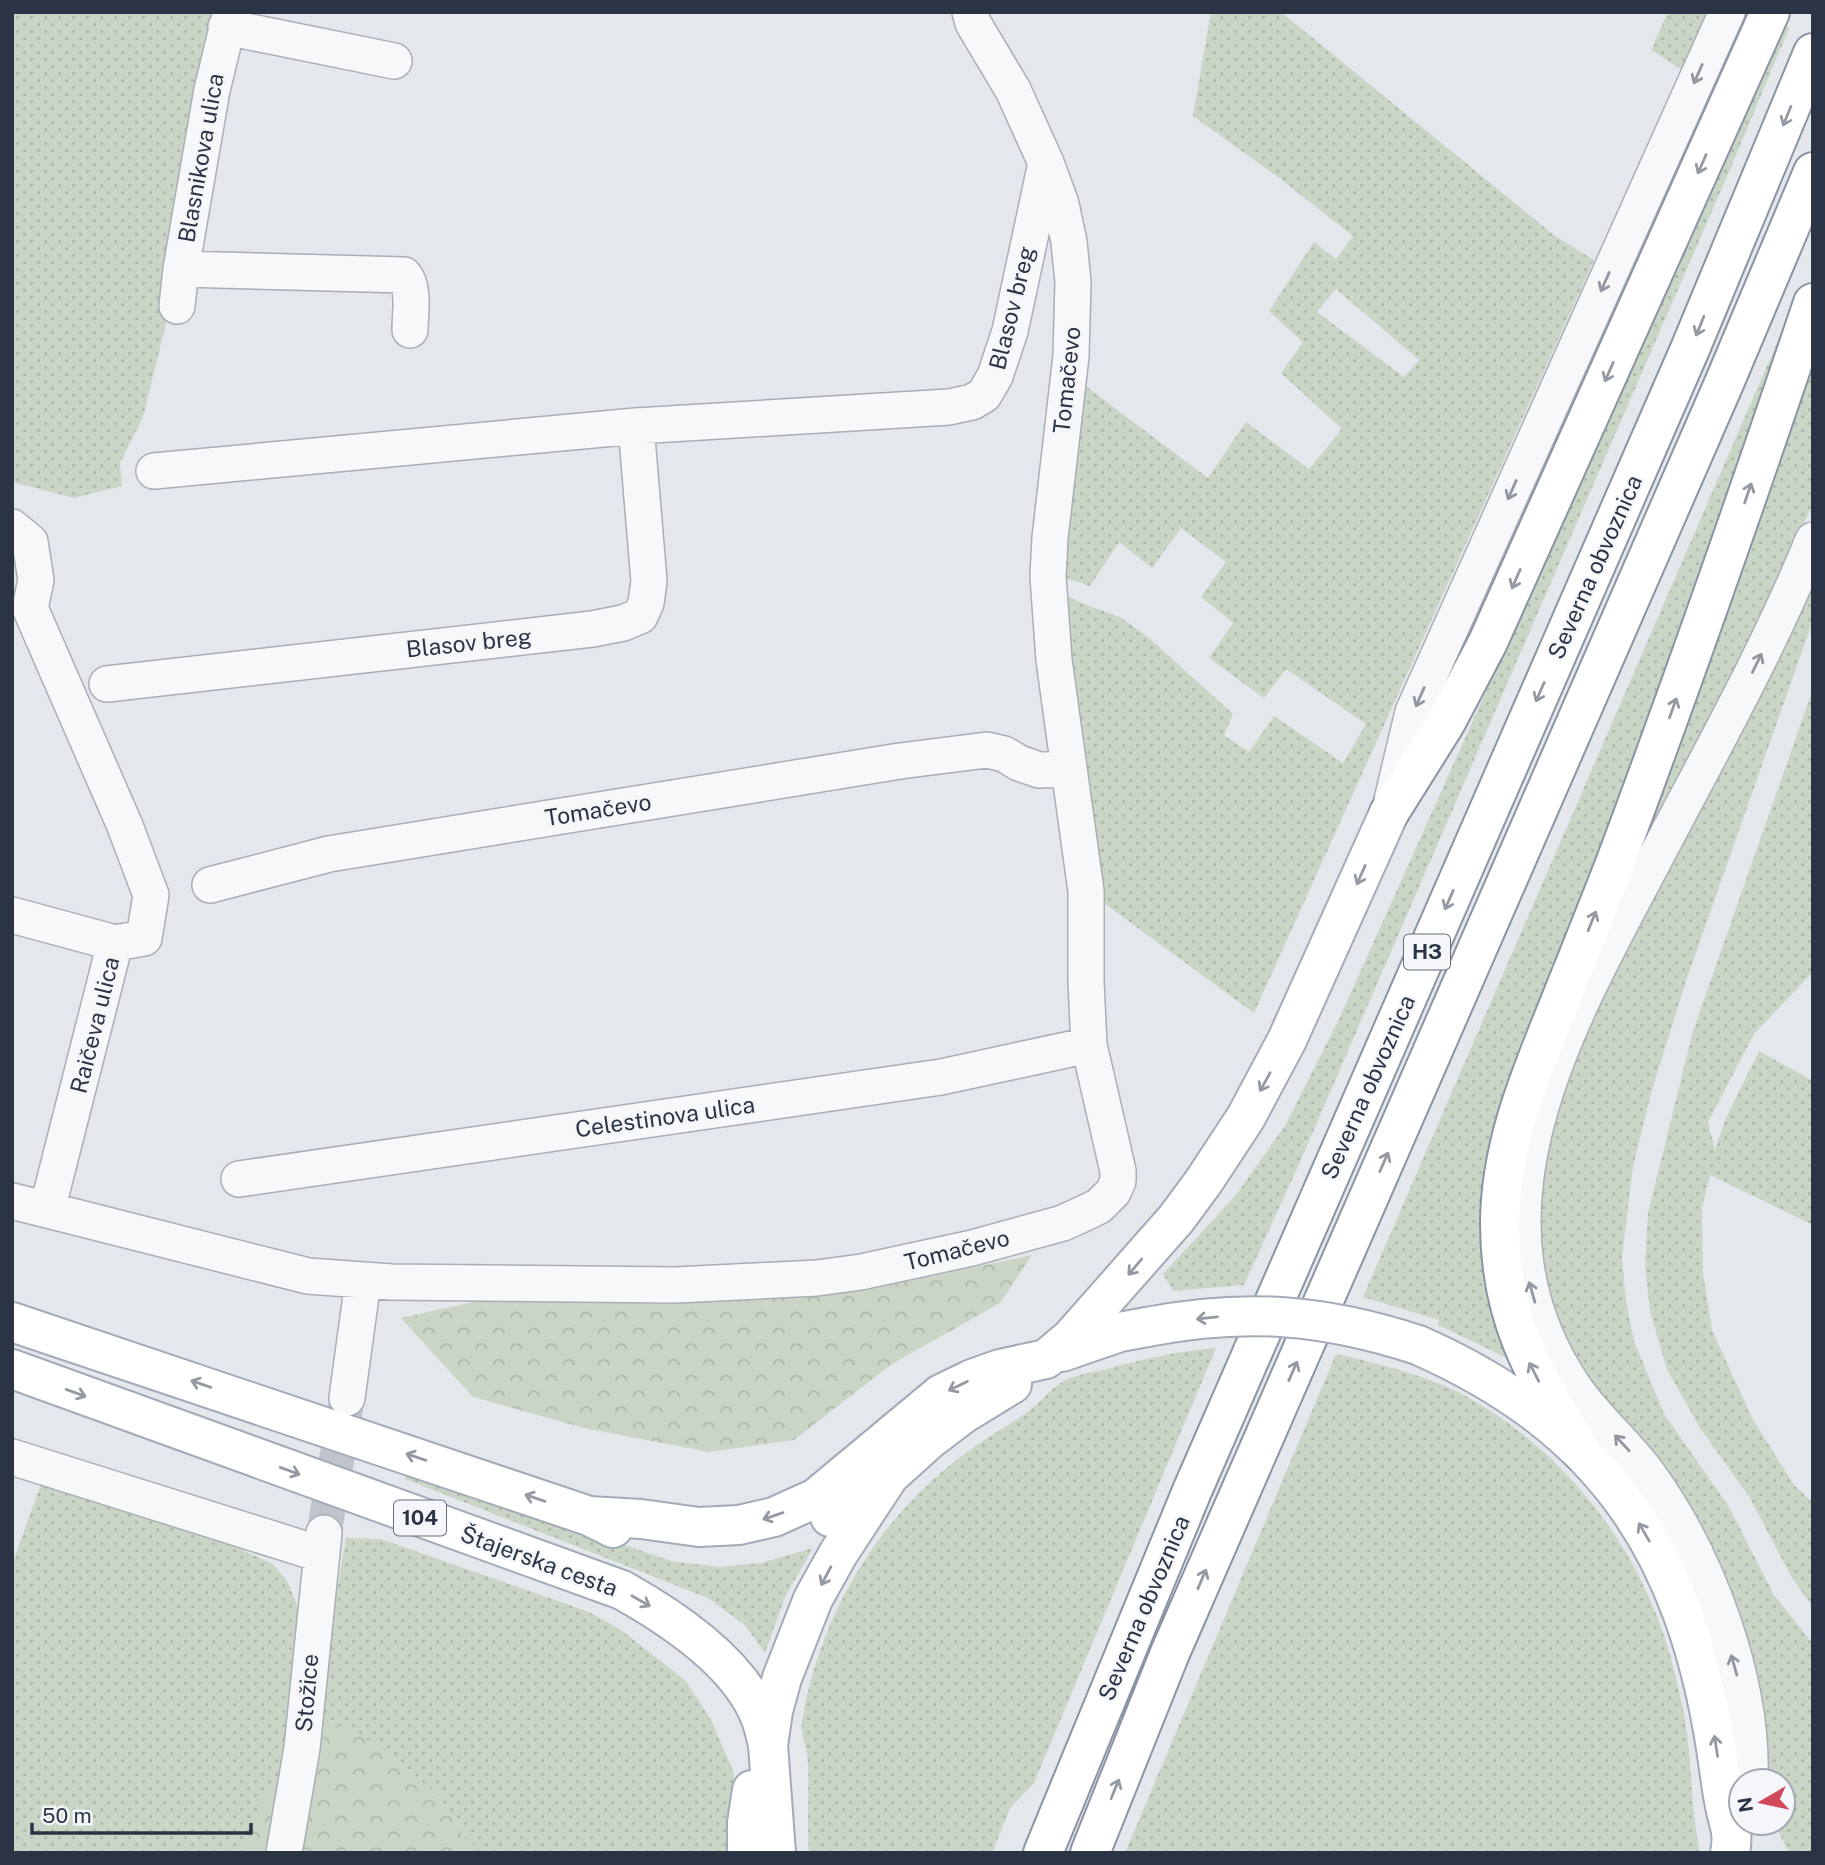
<svg xmlns="http://www.w3.org/2000/svg" width="1825" height="1865" font-family="'Public Sans',sans-serif">
	<style>
		.grass { fill: url(#grass-dots); fill-rule: evenodd }
		.forest { fill: url(#forest-crowns) }
		.lines { fill: none; stroke-linecap: round; stroke-linejoin: round }
		.minor-tunnel { stroke: #bfc3cb; stroke-width: 35; stroke-dasharray: 35 18; stroke-linecap: butt }
		.minor-casing { stroke: #a9aeb7; stroke-width: 38 }
		.major-casing { stroke: #a3abb8; stroke-width: 42 }
		.highway-casing { stroke: #8b94a3; stroke-width: 42 }
		.minor { stroke: #f7f8fa; stroke-width: 35 }
		.major { stroke: #fff; stroke-width: 38 }
		.highway { stroke: #fff; stroke-width: 38 }
		.major-bridge-casing { stroke: #a3abb8; stroke-width: 42; stroke-linecap: butt }
		.major-bridge { stroke: #fff; stroke-width: 38 }
		.oneway { stroke: #9196a0 }
		.oneway2 { stroke: #959aa2 }
		.labels { text-anchor: middle; stroke-width: 5; stroke-linejoin: round; paint-order: stroke }
		.shield { fill: #f4f6f9; stroke: #676e7b; stroke-width: 2 }
		.shield-label { font-size: 21px; font-weight: bold; fill: #2b3445 }
		.street-label { font-size: 23px; fill: #2b3445; stroke: #f4f6f9 }
	</style>
	<defs>
		<pattern id="grass-dots" width="8" height="8" patternUnits="userSpaceOnUse" patternTransform="scale(1.75)"><rect width="8" height="8" fill="#c9d6c5"/><path d="M2 2h.1M6 6h.1" fill="none" stroke="#adb8ab" stroke-width="1.8" stroke-linecap="round"/></pattern>
		<pattern id="forest-crowns" width="20" height="18" patternUnits="userSpaceOnUse" patternTransform="scale(1.75)"><rect width="20" height="18" fill="#c9d6c5"/><path d="M2 6a3 3 0 1 1 6 0M12 15a3 3 0 1 1 6 0" fill="none" stroke="#adb8ab"/></pattern>
	</defs>
	<rect width="100%" height="100%" fill="#e4e7ec"/>
	<path class="grass" d="M12 12H215L169 311 143 417 120 463 122 486 74 498 12 482Z
		M1211 12H1281L1555 236 1594 260 1254 1013 1101 901 1060 599 1070 597 1079 602 1120 617 1148 637 1233 714 1224 735 1249 752 1274 716 1343 763 1366 724 1286 669 1264 698 1209 658 1233 623 1201 597 1226 562 1181 528 1152 568 1119 542 1090 586 1066 578 1062 569 1080 382 1208 478 1246 422 1309 469 1342 429 1281 373 1303 342 1269 311 1314 242 1336 259 1353 236 1278 177 1193 116ZM1336 289 1419 360 1404 377 1317 312Z
		M1668 12H1712L1686 72 1651 50Z
		M1785 25 1789 28 1788 31 1731 167 1299 1164 1244 1285 1173 1291 1163 1274 1236 1195 1286 1124 1341 1015Z
		M1784 333 1608 846 1509 1357H1505L1438 1325 1439 1320 1363 1297 1780 336Z
		M1813 356V503L1764 614 1646 838 1645 837Z
		M1813 577V620L1686 981 1651 1093 1633 1167 1622 1257 1626 1301 1634 1341 1664 1414 1729 1507 1774 1595 1813 1644V1853H1789L1774 1823H1783V1781H1764L1747 1677 1585 1386 1553 1322 1538 1252 1540 1174 1555 1090Z
		M1813 689V972L1754 1034 1708 1122 1715 1150 1726 1118 1759 1051 1813 1081V1225L1710 1175 1702 1208 1703 1273 1712 1330 1752 1418 1794 1485 1813 1503V1607L1792 1578 1750 1498 1700 1428 1667 1369 1650 1311 1645 1264 1648 1213 1693 1031Z
		M1216 1348 1034 1783 1010 1808 992 1853H809C807 1822 809 1793 808 1763 808 1749 800 1734 802 1721 820 1615 877 1519 963 1455 983 1440 1005 1427 1025 1414 1040 1404 1050 1388 1066 1380 1079 1374 1093 1372 1107 1369 1143 1359 1178 1351 1216 1348Z
		M1336 1354C1377 1363 1421 1374 1458 1392 1567 1449 1647 1555 1675 1674 1680 1696 1686 1720 1688 1742 1692 1779 1692 1816 1700 1853H1125Z
		M407 1470 671 1561 719 1567 761 1563 813 1548 785 1597 765 1653 745 1625 708 1598 405 1479Z
		M42 1482 225 1542 273 1564 287 1581 297 1605 298 1632 280 1793 254 1819 243 1853H12V1564Z
		M346 1538 381 1539 589 1612 621 1630 686 1681 711 1720 734 1773 735 1853H481L460 1832 440 1797 405 1767 358 1734 322 1720 332 1622Z"/>
	<path class="forest" d="M1032 1255 1000 1303 892 1364 794 1440 709 1452 584 1428 473 1397 401 1318 492 1298 657 1304 778 1298 867 1290Z
		M322 1719 358 1734 405 1767 440 1797 460 1832 481 1853H299Z
		M280 1793 271 1853H243L254 1819 266 1794Z"/>
	<g class="lines">
		<path class="minor-tunnel" d="M324 1533 346 1405"/>
		<g class="minor-casing">
			<path id="minor" d="M226 27 394 61
				M181 269 404 275C415 288 410 314 410 330
				M177 306 181 269 212 90 231 12
				M154 471 636 426 949 407 972 402 984 395 995 376 1010 331 1046 163
				M12 527 30 542 36 580 30 608 125 826 151 895 144 938 115 943
				M107 684 592 629 623 623 640 616 646 603 649 581 636 426
				M1392 800 1413 712 1727 12
				M210 885 329 854 900 761 987 750 1004 754 1019 763 1039 770 1069 769
				M12 915 115 943 47 1210
				M239 1179 941 1077 1089 1045
				M12 1201 308 1276 391 1282 676 1285 817 1278 861 1272 972 1248 1063 1223 1087 1212 1099 1206 1113 1192 1118 1181V1171L1089 1045 1086 982V891L1054 660 1048 576 1050 538 1071 356 1073 282 1069 242 1061 204 1046 163 1013 90 973 23 970 12
				M347 1398 363 1281
				M12 1457 320 1554
				M1750 1781C1754 1680 1707 1555 1648 1474 1626 1444 1597 1420 1576 1390 1451 1209 1575 1012 1661 847 1714 746 1770 646 1813 540
				M284 1853 302 1748 324 1533"/>
		</g>
		<g class="major-casing">
			<path id="major" d="M12 1322 589 1516 613 1528
				M1418 1345C1604 1427 1685 1551 1716 1748 1719 1767 1721 1787 1725 1806 1729 1826 1734 1832 1730 1853
				M1062 1352 1120 1332 1147 1327
				M12 1369 622 1590C672 1618 740 1663 761 1719 764 1727 766 1737 768 1745
				M589 1516 641 1519 699 1527 739 1525 774 1517 816 1498 941 1394 972 1379 1000 1369 1046 1359 1071 1338 1176 1219 1204 1181 1246 1117 1287 1040 1389 813
				M830 1517 889 1476
				M747 1853V1823L752 1790
				M776 1853 768 1745 773 1711 782 1678 813 1599 838 1554 889 1476 930 1439 963 1414 1012 1384"/>
		</g>
		<g class="highway-casing">
			<path id="highway" d="M1389 813 1446 722 1488 642 1770 12
				M1581 1451C1534 1374 1500 1319 1500 1224 1500 1149 1528 1081 1556 1012 1577 959 1599 906 1619 853 1687 671 1751 487 1813 303
				M1043 1853 1192 1491 1690 349 1813 53
				M1090 1853 1170 1653 1725 381 1813 172"/>
		</g>
		<use href="#minor" class="minor"/>
		<use href="#major" class="major"/>
		<use href="#highway" class="highway"/>
		<g class="major-bridge-casing">
			<path id="major-bridge" d="M1147 1327C1246 1308 1323 1314 1418 1345"/>
		</g>
		<use href="#major-bridge" class="major-bridge"/>
	</g>
	<defs><path id="oneway-shaft" d="M-6 0H5M1.5-3L5.5 0L1.5 3" fill="none" stroke-width="1.6" stroke-linecap="round" stroke-linejoin="round" transform="scale(1.75)"/></defs>
	<g class="oneway">
		<use href="#oneway-shaft" transform="translate(1698 74) rotate(114)"/>
		<use href="#oneway-shaft" transform="translate(1605 282) rotate(114)"/>
		<use href="#oneway-shaft" transform="translate(1512 490) rotate(114)"/>
		<use href="#oneway-shaft" transform="translate(1757 663) rotate(-64)"/>
		<use href="#oneway-shaft" transform="translate(1420 697) rotate(114)"/>
		<use href="#oneway-shaft" transform="translate(1532 1292) rotate(-106)"/>
		<use href="#oneway-shaft" transform="translate(1622 1443) rotate(-133)"/>
		<use href="#oneway-shaft" transform="translate(1734 1665) rotate(-106)"/>
	</g>
	<g class="oneway2">
		<use href="#oneway-shaft" transform="translate(1787 116) rotate(112)"/>
		<use href="#oneway-shaft" transform="translate(1702 164) rotate(114)"/>
		<use href="#oneway-shaft" transform="translate(1700 326) rotate(112)"/>
		<use href="#oneway-shaft" transform="translate(1609 372) rotate(114)"/>
		<use href="#oneway-shaft" transform="translate(1748 493) rotate(-71)"/>
		<use href="#oneway-shaft" transform="translate(1516 579) rotate(114)"/>
		<use href="#oneway-shaft" transform="translate(1540 692) rotate(114)"/>
		<use href="#oneway-shaft" transform="translate(1673 708) rotate(-70)"/>
		<use href="#oneway-shaft" transform="translate(1361 875) rotate(114)"/>
		<use href="#oneway-shaft" transform="translate(1449 900) rotate(114)"/>
		<use href="#oneway-shaft" transform="translate(1592 921) rotate(-68)"/>
		<use href="#oneway-shaft" transform="translate(1265 1082) rotate(119)"/>
		<use href="#oneway-shaft" transform="translate(1384 1162) rotate(-66)"/>
		<use href="#oneway-shaft" transform="translate(1135 1267) rotate(130)"/>
		<use href="#oneway-shaft" transform="translate(1207 1318) rotate(174)"/>
		<use href="#oneway-shaft" transform="translate(1293 1371) rotate(-66)"/>
		<use href="#oneway-shaft" transform="translate(1534 1372) rotate(-117)"/>
		<use href="#oneway-shaft" transform="translate(201 1384) rotate(-161)"/>
		<use href="#oneway-shaft" transform="translate(958 1386) rotate(154)"/>
		<use href="#oneway-shaft" transform="translate(76 1393) rotate(20)"/>
		<use href="#oneway-shaft" transform="translate(416 1457) rotate(-161)"/>
		<use href="#oneway-shaft" transform="translate(290 1471) rotate(20)"/>
		<use href="#oneway-shaft" transform="translate(535 1498) rotate(-161)"/>
		<use href="#oneway-shaft" transform="translate(773 1516) rotate(161)"/>
		<use href="#oneway-shaft" transform="translate(1644 1532) rotate(-120)"/>
		<use href="#oneway-shaft" transform="translate(826 1576) rotate(118)"/>
		<use href="#oneway-shaft" transform="translate(1202 1579) rotate(-67)"/>
		<use href="#oneway-shaft" transform="translate(641 1601) rotate(30)"/>
		<use href="#oneway-shaft" transform="translate(1716 1746) rotate(-99)"/>
		<use href="#oneway-shaft" transform="translate(1115 1789) rotate(-68)"/>
	</g>
	<g class="labels">
		<g class="shield">
			<rect x="1404" y="934.5" width="46" height="35" rx="5"/>
			<rect x="394" y="1500.5" width="52" height="35" rx="5"/>
		</g>
		<g class="shield-label">
			<text x="1427" y="959">H3</text>
			<text x="420" y="1525">104</text>
		</g>
		<g class="street-label">
			<text transform="translate(201 158) rotate(-80)" y="8">Blasnikova ulica</text>
			<text transform="translate(1012 308) rotate(-76)" y="8">Blasov breg</text>
			<text transform="translate(1067 380) rotate(-84)" y="8">Tomačevo</text>
			<text transform="translate(1595 567) rotate(-66)" y="8">Severna obvoznica</text>
			<text transform="translate(469 643) rotate(-6)" y="8">Blasov breg</text>
			<text transform="translate(598 810) rotate(-9)" y="8">Tomačevo</text>
			<text transform="translate(95 1025) rotate(-76)" y="8">Raičeva ulica</text>
			<text transform="translate(1368 1087) rotate(-66)" y="8">Severna obvoznica</text>
			<text transform="translate(665 1117) rotate(-8)" y="8">Celestinova ulica</text>
			<text transform="translate(957 1250) rotate(-14)" y="8">Tomačevo</text>
			<text transform="translate(539 1561) rotate(20)" y="8">Štajerska cesta</text>
			<text transform="translate(1144 1608) rotate(-67)" y="8">Severna obvoznica</text>
			<text transform="translate(307 1693) rotate(-85)" y="8">Stožice</text>
		</g>
	</g>
	<rect width="1825" height="1865" fill="none" stroke="#2b3445" stroke-width="28"/>
	<g transform="translate(1762 1802) rotate(261)"><circle r="33" fill="#f4f6f9" stroke="#a4a8b1" stroke-width="2"/>
	<path d="M0-5L12 26L0 18L-12 26Z" fill="#d1495b"/>
	<text y="-10" font-size="19" font-weight="bold" text-anchor="middle" fill="#2b3445">N</text>
	</g>
	<path d="M32 1823v10h219v-10" fill="none" stroke="#2b3445" stroke-width="3.5"/>
	<text x="42" y="1823" font-size="21" fill="#2b3445" stroke="#f4f6f9" stroke-width="5" paint-order="stroke">50 m</text>
</svg>
